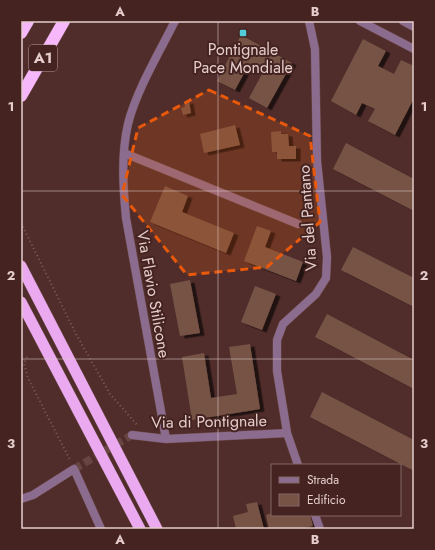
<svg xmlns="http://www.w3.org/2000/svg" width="435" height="550" font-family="Jost,sans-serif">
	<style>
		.building { fill: #765345; filter: url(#shadow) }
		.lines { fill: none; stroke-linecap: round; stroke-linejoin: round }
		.minor-tunnel { stroke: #664543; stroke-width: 8; stroke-dasharray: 8 4; stroke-linecap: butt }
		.minor-casing { stroke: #6b4a48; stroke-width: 9 }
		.trunk-casing { stroke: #6b4a48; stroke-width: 12 }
		.motorway-casing { stroke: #6b4a48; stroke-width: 13 }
		.path { stroke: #7f605e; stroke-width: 2; stroke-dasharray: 1 3; stroke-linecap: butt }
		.minor { stroke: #8c6c8e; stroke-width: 8 }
		.trunk { stroke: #ebaaf0; stroke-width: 11 }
		.motorway { stroke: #f7b7fb; stroke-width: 12 }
		.marked { fill: #e8590c; fill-opacity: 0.2; stroke: #e8590c; stroke-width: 3; stroke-dasharray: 8 5; stroke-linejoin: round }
		.grid { fill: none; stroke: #e4cdcb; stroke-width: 1; stroke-opacity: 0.55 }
		.poi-dot { fill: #52cbd8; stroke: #442321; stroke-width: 1.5 }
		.labels { text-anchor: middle; stroke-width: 4; stroke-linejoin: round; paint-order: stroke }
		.shield { fill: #442321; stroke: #b49a98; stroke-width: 1 }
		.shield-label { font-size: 15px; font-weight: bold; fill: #e4cdcb }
		.poi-label { font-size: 16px; fill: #e4cdcb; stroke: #442321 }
		.street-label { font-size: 16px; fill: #e4cdcb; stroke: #442321 }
		.neatline { fill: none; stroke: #e4cdcb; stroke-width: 1.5 }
		.grid-label { font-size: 13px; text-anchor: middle; font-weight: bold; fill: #e4cdcb }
	</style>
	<defs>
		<filter id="shadow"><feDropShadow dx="4.5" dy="2.5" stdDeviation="0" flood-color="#0009"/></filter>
	</defs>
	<rect width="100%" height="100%" fill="#502d2b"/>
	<path class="building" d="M241 35 292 63 267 108 249 98 262 74 248 66 235 90 217 81Z
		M363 39 386 51 378 66 394 74 401 60 414 66V98L395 135 368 121 375 109 362 103 356 115 331 101Z
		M189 101 191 113 183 115 181 108 185 107 184 102Z
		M235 125 240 145 204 153 200 134Z
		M281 131V134H288L289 146H296V159H277V152H272L271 132Z
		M346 143 414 179V211L333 169Z
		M165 186 188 196 182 212 234 233 226 253 150 222Z
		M257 226 271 231 265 247 303 262 296 281 244 261Z
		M353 247 414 278V307L341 270Z
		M190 280 200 333 180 336 170 284Z
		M255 286 276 294 262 330 241 322Z
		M327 314 414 360V389L315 337Z
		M250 344 260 409 192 420 182 357 204 353 211 398 237 394 229 347Z
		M322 392 414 440V471L310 417Z
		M257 502 264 529H236L233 516 248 512 246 504Z
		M272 513V515H310L313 526 300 529H269L266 515Z"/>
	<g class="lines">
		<path class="minor-tunnel" d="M74 469 132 435"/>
		<g class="minor-casing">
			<path id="minor" d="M360 21 414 49
				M403 21 414 27
				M124 153 298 224
				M132 435 166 439 287 433
				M166 439 126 218C123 187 121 154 128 124 136 91 160 51 175 21
				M298 465 287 433 285 420 277 371V340L283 324 316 294 326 278 327 257 317 161 315 49 309 21
				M21 499 33 495 74 469 101 529
				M315 515 320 529"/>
		</g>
		<g class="trunk-casing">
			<path id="trunk" d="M21 266 157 529
				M21 302 140 529"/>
		</g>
		<g class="motorway-casing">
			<path id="motorway" d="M21 33 28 21
				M21 96 64 21"/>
		</g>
		<path class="path" d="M21 223 76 334 110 394 138 426
			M27 357 24 364 28 378 70 460"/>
		<use href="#minor" class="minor"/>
		<use href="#trunk" class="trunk"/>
		<use href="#motorway" class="motorway"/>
	</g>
	<path class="marked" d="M209 90 310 136 320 222 267 267 187 275 122 195 138 128Z"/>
	<path class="grid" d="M218 21V529M21 191H414M21 359H414"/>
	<rect class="poi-dot" x="239" y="29" width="8" height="8" rx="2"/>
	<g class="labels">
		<rect class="shield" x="29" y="45" width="28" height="26" rx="3"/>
		<g class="shield-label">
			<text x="43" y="63">A1</text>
		</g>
		<g class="poi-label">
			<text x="243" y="55">Pontignale<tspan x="243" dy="18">Pace Mondiale</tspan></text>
		</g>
		<g class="street-label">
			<text transform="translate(307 218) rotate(-94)" y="6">Via del Pantano</text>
			<text transform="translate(154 294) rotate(80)" y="6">Via Flavio Stilicone</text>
			<text transform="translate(209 421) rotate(-1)" y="6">Via di Pontignale</text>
		</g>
	</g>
	<rect width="435" height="550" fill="none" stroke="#442321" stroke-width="44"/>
	<rect x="271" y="464" width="130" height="52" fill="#442321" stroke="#846765"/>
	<rect x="279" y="477" width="20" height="6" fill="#8c6c8e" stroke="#846765"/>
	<text x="307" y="484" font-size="12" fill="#e4cdcb">Strada</text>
	<rect x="279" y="494" width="20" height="12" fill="#765345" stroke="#846765"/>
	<text x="307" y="504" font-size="12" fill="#e4cdcb">Edificio</text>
	<rect x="22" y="22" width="391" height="506" class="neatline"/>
	<g class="grid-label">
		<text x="120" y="16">A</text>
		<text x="315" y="16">B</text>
		<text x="11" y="111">1</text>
		<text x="424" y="111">1</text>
		<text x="11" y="280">2</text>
		<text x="424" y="280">2</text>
		<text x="11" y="448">3</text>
		<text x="424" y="448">3</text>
		<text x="120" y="544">A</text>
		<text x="315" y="544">B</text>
	</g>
</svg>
